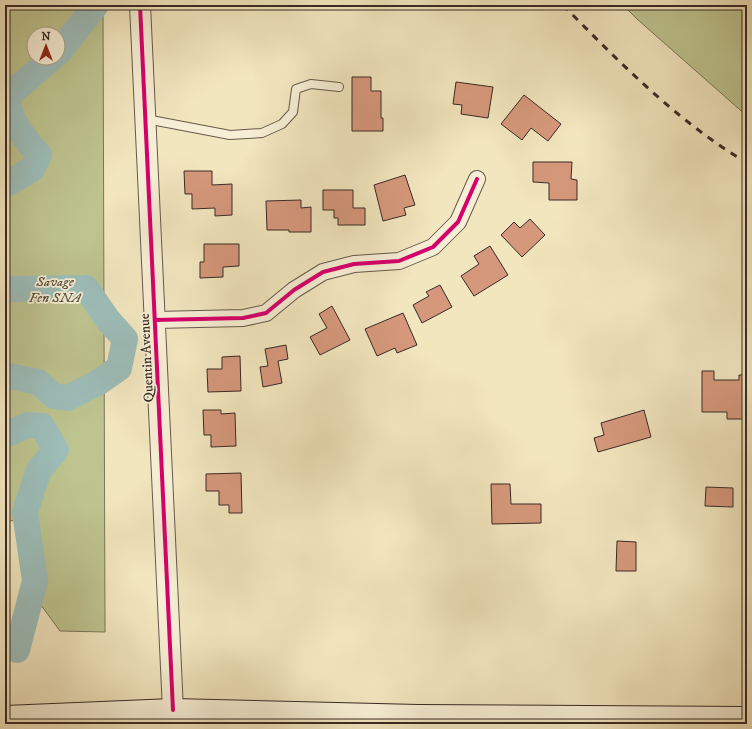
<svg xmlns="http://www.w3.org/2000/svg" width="752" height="729" font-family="'IM FELL DW Pica',serif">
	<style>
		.green { fill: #bec48f; stroke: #7b775a; fill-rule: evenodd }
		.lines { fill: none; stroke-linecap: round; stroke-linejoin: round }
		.river { stroke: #9dbeba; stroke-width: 26 }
		.building { fill: #d6987c; stroke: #382a24 }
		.service-casing { stroke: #66594b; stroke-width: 10 }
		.minor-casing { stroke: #66594b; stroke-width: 18 }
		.tertiary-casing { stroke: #66594b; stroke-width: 22 }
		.secondary-casing { stroke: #382a24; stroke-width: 24 }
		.service { stroke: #f7efd5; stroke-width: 8 }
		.minor { stroke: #f7efd5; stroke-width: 16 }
		.tertiary { stroke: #f7efd5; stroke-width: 20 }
		.secondary { stroke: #f7efd5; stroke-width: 22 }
		.rail { stroke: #382a24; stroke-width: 3; stroke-dasharray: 7 7; stroke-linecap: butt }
		.cycleway-casing { stroke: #f7efd5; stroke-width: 6 }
		.cycleway { stroke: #d6006c; stroke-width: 4 }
		.labels { text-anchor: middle; stroke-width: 3.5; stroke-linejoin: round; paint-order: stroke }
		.park-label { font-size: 14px; font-style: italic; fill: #5a503f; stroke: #f7efd5 }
		.street-label { font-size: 14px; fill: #382a24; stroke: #f7efd5 }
	</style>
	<rect width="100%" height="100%" fill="#f2e6bf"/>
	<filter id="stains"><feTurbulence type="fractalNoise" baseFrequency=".005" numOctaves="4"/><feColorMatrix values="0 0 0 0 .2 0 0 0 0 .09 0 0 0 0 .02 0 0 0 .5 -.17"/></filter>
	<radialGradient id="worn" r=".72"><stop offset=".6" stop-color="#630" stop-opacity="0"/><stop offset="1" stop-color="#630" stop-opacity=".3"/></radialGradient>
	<path class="green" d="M5 5H103L105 632 60 631 24 582 36 562 17 519 5 523ZM34 34H58V58H34Z
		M623 5H747V116L637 19Z"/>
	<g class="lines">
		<path class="river" d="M58 53 96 5
			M5 185 32 169 39 155C24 137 7 120 8 96L52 58
			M5 287 9 289 86 288 108 320 125 339 119 368 99 382 68 398 54 396 38 382 9 376 5 379
			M5 435 28 425 42 426 56 450 39 470 25 512 35 581 17 650"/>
	</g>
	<path class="building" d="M352 77H371V91H381V118H383V131H352Z
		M456 82 493 87 488 118 461 114 462 105 453 104Z
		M524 95 561 124 548 141 531 128 522 140 501 124Z
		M533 162H572L571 179 577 180V200H549V183L533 182Z
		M184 171H212V185L232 184V215L215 216V208L192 209V194H185Z
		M405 175 415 205 404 208 406 215 383 221 374 185Z
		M323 190H353V208H365V225H338V218H334V210H323Z
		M301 200V208L311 207V232H289V230H267L266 201Z
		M530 219 545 235 522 257 501 235 514 222 520 228Z
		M204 244H239V266L223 267V277L200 278V262H204Z
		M490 246 508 275 474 296 461 276 479 264 474 256Z
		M440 285 452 307 422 323 413 305 429 296 426 292Z
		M332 306 350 340 320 355 310 337 327 328 319 314Z
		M403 313 417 345 397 353 395 348 377 356 365 329Z
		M286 345 288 359 278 361 282 383 263 387 260 367 268 366 265 349Z
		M240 356 241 391 208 392 207 369H222V357Z
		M702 371H714V380H739V375H747V419H727V412H702Z
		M203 410H221V414L235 413 236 446 211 447V435H204Z
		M644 410 651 437 598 452 594 438 604 435 601 423Z
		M241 473 242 513H229V505H219V491H206V474Z
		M491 484H510L511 504H541V523L492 524Z
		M706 487 733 488V507L705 506Z
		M617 541 636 542V571H616Z"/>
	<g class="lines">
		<g class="service-casing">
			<path id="service" d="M146 119 230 135 262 133 282 124 293 112 296 89 311 84 339 87"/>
		</g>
		<g class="minor-casing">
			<path id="minor" d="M155 320 243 318 266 313 294 290 323 272 354 264 399 261 433 247 458 222 477 179"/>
		</g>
		<g class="tertiary-casing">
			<path id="tertiary" d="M140 5 173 710"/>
		</g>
		<g class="secondary-casing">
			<path id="secondary" d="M5 717 173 710 418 716 747 718"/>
		</g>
		<use href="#service" class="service"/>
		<use href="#minor" class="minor"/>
		<use href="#tertiary" class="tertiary"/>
		<use href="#secondary" class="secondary"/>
		<path class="rail" d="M563 5C620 63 677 121 747 163"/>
		<g class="cycleway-casing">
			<path id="cycleway" d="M140 5 173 710
				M155 320 243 318 266 313 294 290 323 272 354 264 399 261 433 247 458 222 477 179"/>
		</g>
		<use href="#cycleway" class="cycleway"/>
	</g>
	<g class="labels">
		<g class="park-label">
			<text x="55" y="286">Savage<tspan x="55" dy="16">Fen SNA</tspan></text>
		</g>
		<g class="street-label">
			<text transform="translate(146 358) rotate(-93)" y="5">Quentin Avenue</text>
		</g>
	</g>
	<rect width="752" height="729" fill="none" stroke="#f2e6bf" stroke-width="20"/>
	<rect x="6" y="6" width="740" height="717" fill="none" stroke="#382a24" stroke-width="2"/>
	<rect x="10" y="10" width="732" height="709" fill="none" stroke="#382a24"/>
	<g transform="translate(46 46)"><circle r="19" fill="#f7efd5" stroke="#aba08e"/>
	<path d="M0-3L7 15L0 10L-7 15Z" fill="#8f2418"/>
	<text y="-6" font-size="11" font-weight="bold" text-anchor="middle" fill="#382a24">N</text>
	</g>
	<rect width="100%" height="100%" filter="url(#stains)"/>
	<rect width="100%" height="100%" fill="url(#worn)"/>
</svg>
